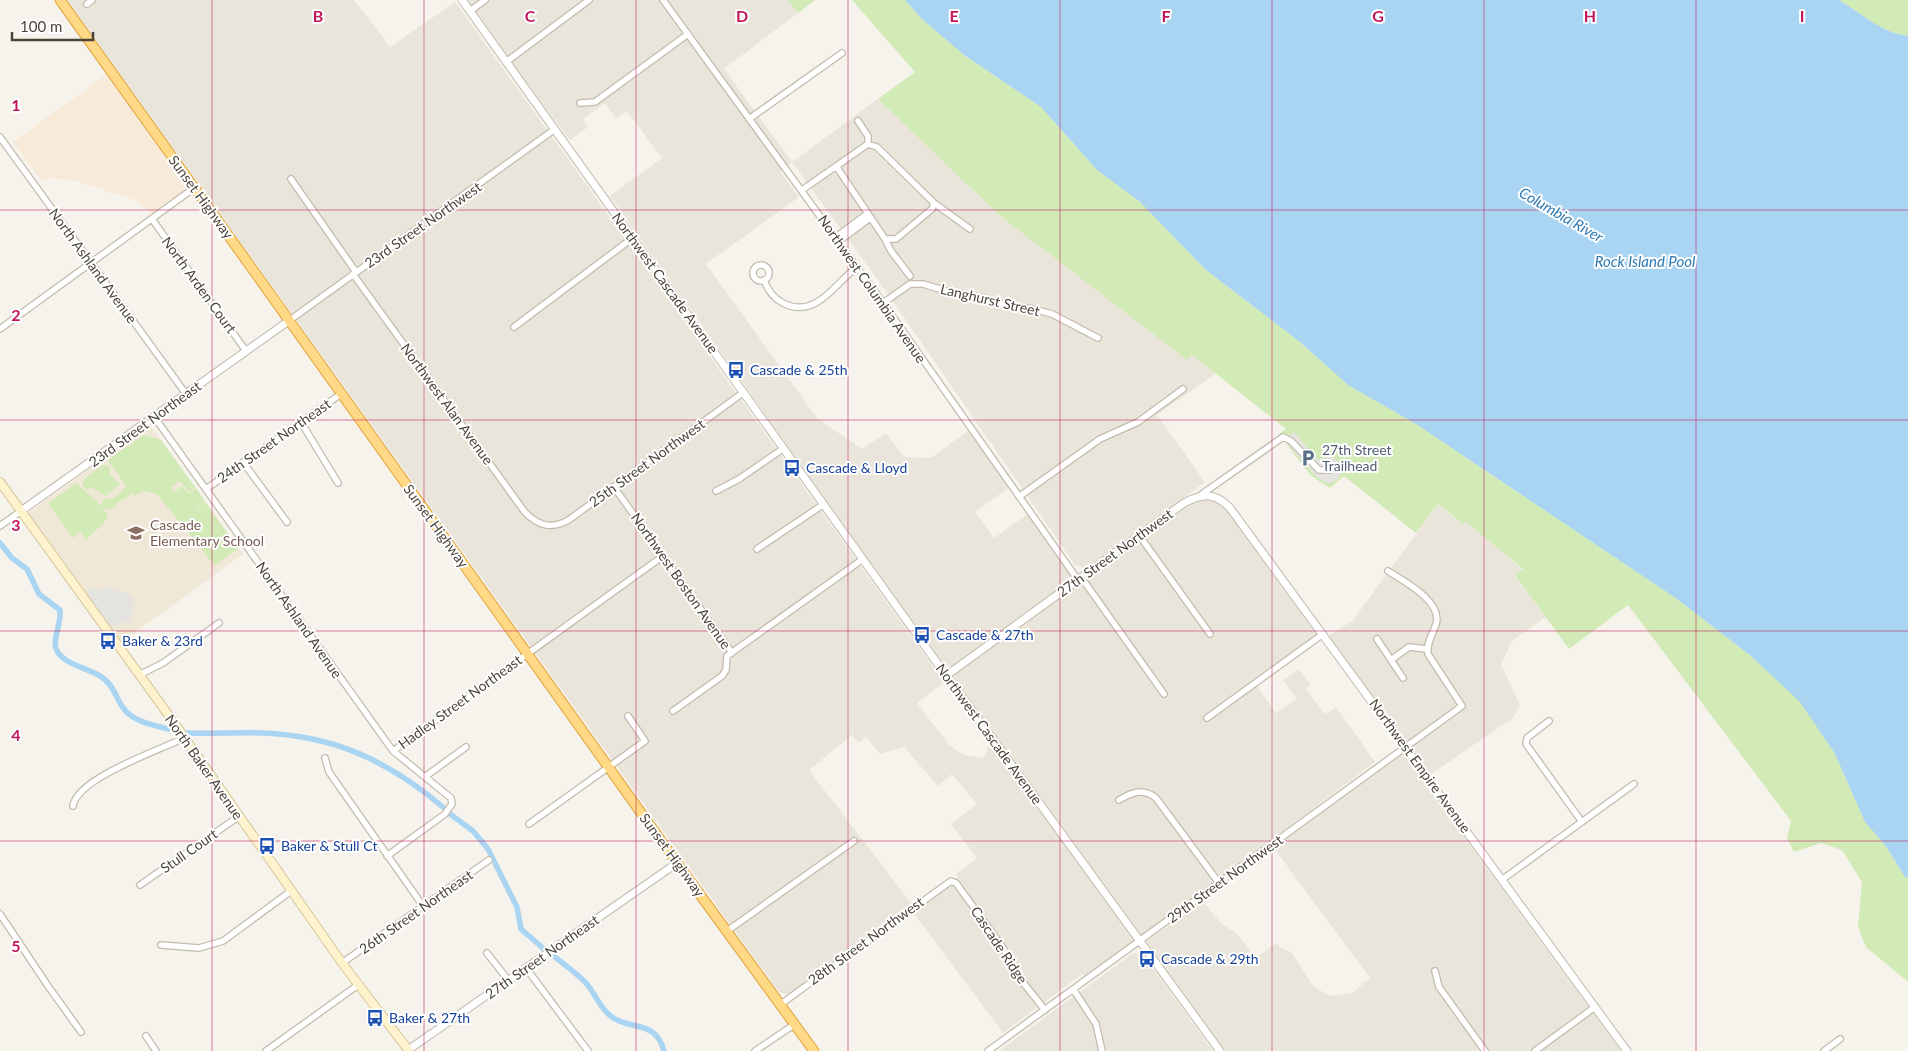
<svg xmlns="http://www.w3.org/2000/svg" width="1908" height="1051" font-family="Lato,sans-serif">
	<style>
		.residential { fill: #eae5da }
		.commercial { fill: #f7ead8 }
		.education { fill: #efe8d6 }
		.green { fill: #d2eab5 }
		.parking { fill: #e5e3e0 }
		.water { fill: #a9d4f2 }
		.lines { fill: none; stroke-linecap: round; stroke-linejoin: round }
		.canal { stroke: #a9d4f2; stroke-width: 5.5 }
		.minor-casing { stroke: #c2bbae; stroke-width: 8 }
		.tertiary-casing { stroke: #c2bbae; stroke-width: 9 }
		.secondary-casing { stroke: #d6c79b; stroke-width: 10 }
		.trunk-casing { stroke: #e0a43c; stroke-width: 11 }
		.minor { stroke: #fff; stroke-width: 5.5 }
		.tertiary { stroke: #fff; stroke-width: 7 }
		.secondary { stroke: #fff3cd; stroke-width: 8 }
		.trunk { stroke: #ffd985; stroke-width: 9 }
		.grid { fill: none; stroke: #c2185b; stroke-width: 1; stroke-opacity: 0.55 }
		.labels { text-anchor: middle; stroke-width: 4; stroke-linejoin: round; paint-order: stroke }
		.street-label { font-size: 14px; fill: #4b4439; stroke: #fff }
		.transit-label { font-size: 14px; fill: #164399; stroke: #fff; text-anchor: start }
		.service-label { font-size: 14px; fill: #4e5e75; stroke: #fff; text-anchor: start }
		.education-label { font-size: 14px; fill: #785e54; stroke: #fff; text-anchor: start }
		.water-label { font-size: 15px; font-style: italic; fill: #2e7ab2; stroke: #fff }
		.grid-label { font-size: 16px; text-anchor: middle; font-weight: bold; fill: #c2185b; stroke: #fff; stroke-width: 4; stroke-linejoin: round; paint-order: stroke }
	</style>
	<rect width="100%" height="100%" fill="#f6f3ec"/>
	<path class="residential" d="M67 0H354L390 47 455 2 944 682 917 703 949 745 964 755 984 758 989 743 1133 937 1132 944 1085 977 1082 974 1003 1033 912 911 958 877 956 874 977 858 951 824 977 804 952 774 938 786 904 747 880 754 866 737 859 743 852 735 809 770 911 903 791 993 784 994 778 991Z
		M468 0H788L798 13 724 69 792 162 878 99 999 215 1187 359 1192 354 1216 373 1157 415 1205 482 1094 565 1085 568 1075 565 888 294 792 162 780 172 799 197 706 264 817 418 862 449 886 433 904 457 931 458 969 430 1010 487 975 512 994 538 1029 513 1075 578 953 666H944L610 196 662 158 627 111 616 118 605 103 583 119 588 127 570 140 530 88Z
		M1201 499H1211L1225 506 1321 638 1256 685 1276 713 1297 699 1283 680 1298 669 1311 685 1306 689 1325 714 1336 707 1375 762 1141 938 953 678 955 674 1187 503Z
		M1438 504 1462 524 1465 520 1523 570 1515 576 1546 617 1512 641 1501 664 1520 705 1514 717 1430 775 1329 636 1354 619Z
		M1403 754 1621 1051H1225L1145 942 1203 902 1222 924 1236 933 1256 958 1276 943 1281 948 1291 952 1314 987 1330 996 1352 993 1370 978 1274 848Z
		M1136 953 1144 956 1213 1051H999L1132 954Z"/>
	<path class="commercial" d="M106 75 187 189 152 214 138 201 72 180 52 178 42 181 13 142Z"/>
	<path class="education" d="M150 425 243 554 122 642 28 513Z"/>
	<path class="green" d="M788 0H815L798 13Z
		M852 0H905L923 20 964 55 1041 107 1097 170 1139 201 1206 270 1300 342 1348 385 1416 424 1677 599 1751 656 1800 701 1835 754 1865 822 1885 845 1905 877 1908 878V982L1866 947 1858 927 1862 882 1842 850 1821 843 1794 852 1787 838 1791 821 1628 605 1569 649 1515 575 1523 569 1465 521 1463 524 1438 504 1416 533 1344 476 1330 488 1311 476 1279 434 1286 429 1192 355 1187 360 999 215 878 99 915 72Z
		M1839 0H1908V36C1880 32 1863 14 1839 0Z
		M144 435 161 440 195 487 189 492 180 481 171 488 174 492 182 486 188 494 196 488 205 501 196 508 207 523 197 508 205 502 238 548 215 566 157 494 144 491 134 496 131 492 129 496 121 500 109 510 103 508 108 516C103 527 93 531 86 540L80 532 73 538 48 503 77 483C84 493 95 497 102 507L103 500 116 497 126 486 129 490 108 460Z
		M103 465 109 466 110 474 120 484 105 496 94 488 86 489 82 485 86 477Z"/>
	<path class="parking" d="M1294 432 1318 460 1328 457 1336 459 1341 466V472L1338 479 1331 483 1323 482 1312 472 1284 440Z
		M93 587 96 591 105 588H113L116 592 120 589 123 593 127 591 136 604 132 607 135 612 130 616 132 620 111 627 86 592Z"/>
	<path class="water" d="M905 0H1839C1863 14 1880 32 1908 36V878L1905 877 1885 845 1865 822 1835 754 1800 702 1751 656 1677 599 1416 424 1348 385 1300 342 1206 270 1139 201 1097 170 1041 107 964 55 923 20Z"/>
	<g class="lines">
		<path class="canal" d="M0 543 12 558 27 569 39 594 60 610C62 623 51 641 57 651 66 666 90 668 103 678 117 688 117 706 130 715 141 723 156 726 169 729
			M187 733C212 734 238 732 263 733 336 736 388 761 443 807
			M450 814 473 831 488 849 517 907 521 929 544 949
			M554 956C564 965 577 973 586 983 596 995 602 1012 615 1019 637 1030 656 1022 664 1051"/>
		<g class="minor-casing">
			<path id="minor" d="M663 0 883 303 1078 580
				M87 4 92 0
				M470 11 485 0
				M506 62 589 0
				M580 103 595 102 688 34
				M749 119 842 53
				M858 121 868 136V144
				M0 137 186 394
				M291 179 356 272
				M802 190 868 144 877 147 934 203 932 209 896 239H885L836 166
				M934 203 970 229
				M152 219 246 351
				M836 237 867 214
				M885 239 891 251 910 276
				M839 241 870 218
				M753 273a8 8 0 1 1 16 0a8 8 0 1 1-16 0Z
				M353 274 524 511C537 526 553 530 570 519L744 392
				M764 280C768 291 773 298 783 303 816 320 835 283 857 267
				M883 303 910 284H923L946 291 984 298 1006 305 1033 309 1052 314 1098 338
				M290 320 555 129
				M514 327 634 237
				M0 329 194 188
				M155 418 393 751 451 798 452 804 445 814 387 856
				M301 422 338 483
				M243 462 287 522
				M614 487 732 653
				M206 489 341 394
				M716 491 739 479 784 448
				M1202 494 1283 437 1291 441 1319 470H1329
				M1020 496 1100 439 1138 422 1183 389
				M0 526 21 511
				M1139 535 1210 634
				M757 549 824 504
				M1081 577 1164 694
				M1377 639 1403 678
				M1391 660 1409 647 1427 649
				M139 675 163 663 219 623
				M673 711 722 676 726 670 727 656 863 559
				M1207 718 1323 634
				M1549 721 1527 738 1526 744 1582 822
				M393 751 663 556
				M325 758 329 772 423 906
				M426 776 466 747
				M1119 800C1132 792 1143 788 1156 798L1219 883
				M73 806C77 778 160 750 184 738
				M529 824 645 741 628 716
				M1503 879 1634 784
				M140 885 238 817
				M0 914 48 986 81 1032
				M727 931 854 841
				M161 945 199 948 223 941 291 891
				M487 953 508 980
				M342 963 489 860
				M526 968 588 1051
				M1435 971 1439 987 1485 1051
				M1073 989 1096 1024 1102 1051
				M781 1004 951 881 956 883 1004 949 1010 966 1045 1010
				M146 1036 156 1051
				M266 1051 358 985
				M755 1051 795 1024
				M988 1051 1462 706 1428 654C1426 643 1433 634 1436 624 1443 601 1403 581 1388 571
				M1535 1051 1595 1007
				M1824 1051 1840 1039"/>
		</g>
		<g class="tertiary-casing">
			<path id="tertiary" d="M462 0 930 653 1220 1051
				M21 511 290 320
				M947 675 1184 503C1202 493 1215 492 1230 508L1627 1051
				M408 1050 677 863"/>
		</g>
		<g class="secondary-casing">
			<path id="secondary" d="M0 482 175 724 342 963 409 1051"/>
		</g>
		<g class="trunk-casing">
			<path id="trunk" d="M60 0 677 863 814 1051"/>
		</g>
		<use href="#minor" class="minor"/>
		<use href="#tertiary" class="tertiary"/>
		<use href="#secondary" class="secondary"/>
		<use href="#trunk" class="trunk"/>
	</g>
	<path class="grid" d="M212 0V1051M424 0V1051M636 0V1051M848 0V1051M1060 0V1051M1272 0V1051M1484 0V1051M1696 0V1051M0 210H1908M0 420H1908M0 631H1908M0 841H1908"/>
	<defs>
		<g id="bus-bare" transform="scale(1.35)"><path d="M-5-6H5V4H4V6H2V4H-2V6H-4V4H-5ZM-3.5-4V0h7V-4ZM-3.5 1.2v1.5H-2V1.2ZM2 1.2v1.5H3.5V1.2Z" fill="#1a4fb4" stroke="#fff" stroke-width="2.5" paint-order="stroke"/></g>
		<g id="parking-bare" transform="scale(1.35)"><path d="M-3.5-5.5H1a3.5 3.5 0 0 1 0 7H-1V5.5H-3.5ZM-1-3.4V-.6H.8a1.4 1.4 0 0 0 0-2.8Z" fill="#5c6f8a" stroke="#fff" stroke-width="2.5" paint-order="stroke"/></g>
		<g id="school-bare" transform="scale(1.35)"><path d="M0-5L7-2L0 1L-7-2ZM-4 1L0 2.5L4 1V4Q0 6-4 4Z" fill="#8d6e63" stroke="#fff" stroke-width="2.5" paint-order="stroke"/></g>
	</defs>
	<g fill-rule="evenodd">
		<use href="#bus-bare" x="736" y="370"/>
		<use href="#parking-bare" x="1308" y="458"/>
		<use href="#bus-bare" x="792" y="468"/>
		<use href="#school-bare" x="136" y="533"/>
		<use href="#bus-bare" x="922" y="635"/>
		<use href="#bus-bare" x="108" y="641"/>
		<use href="#bus-bare" x="267" y="846"/>
		<use href="#bus-bare" x="1147" y="959"/>
		<use href="#bus-bare" x="375" y="1018"/>
	</g>
	<g class="labels">
		<g class="street-label">
			<text transform="translate(201 197) rotate(54)" y="5">Sunset Highway</text>
			<text transform="translate(423 225) rotate(-35)" y="5">23rd Street Northwest</text>
			<text transform="translate(93 266) rotate(54)" y="5">North Ashland Avenue</text>
			<text transform="translate(665 283) rotate(54)" y="5">Northwest Cascade Avenue</text>
			<text transform="translate(199 285) rotate(54)" y="5">North Arden Court</text>
			<text transform="translate(872 289) rotate(55)" y="5">Northwest Columbia Avenue</text>
			<text transform="translate(990 300) rotate(13)" y="5">Langhurst Street</text>
			<text transform="translate(447 404) rotate(54)" y="5">Northwest Alan Avenue</text>
			<text transform="translate(145 424) rotate(-36)" y="5">23rd Street Northeast</text>
			<text transform="translate(274 441) rotate(-35)" y="5">24th Street Northeast</text>
			<text transform="translate(647 463) rotate(-36)" y="5">25th Street Northwest</text>
			<text transform="translate(436 526) rotate(54)" y="5">Sunset Highway</text>
			<text transform="translate(1115 553) rotate(-36)" y="5">27th Street Northwest</text>
			<text transform="translate(681 581) rotate(55)" y="5">Northwest Boston Avenue</text>
			<text transform="translate(299 620) rotate(55)" y="5">North Ashland Avenue</text>
			<text transform="translate(460 702) rotate(-36)" y="5">Hadley Street Northeast</text>
			<text transform="translate(989 734) rotate(54)" y="5">Northwest Cascade Avenue</text>
			<text transform="translate(1420 766) rotate(54)" y="5">Northwest Empire Avenue</text>
			<text transform="translate(204 767) rotate(55)" y="5">North Baker Avenue</text>
			<text transform="translate(189 851) rotate(-35)" y="5">Stull Court</text>
			<text transform="translate(672 855) rotate(54)" y="5">Sunset Highway</text>
			<text transform="translate(1225 879) rotate(-36)" y="5">29th Street Northwest</text>
			<text transform="translate(416 912) rotate(-35)" y="5">26th Street Northeast</text>
			<text transform="translate(866 941) rotate(-36)" y="5">28th Street Northwest</text>
			<text transform="translate(999 945) rotate(56)" y="5">Cascade Ridge</text>
			<text transform="translate(542 957) rotate(-35)" y="5">27th Street Northeast</text>
		</g>
		<g class="transit-label">
			<text x="750" y="375">Cascade &amp; 25th</text>
			<text x="806" y="473">Cascade &amp; Lloyd</text>
			<text x="936" y="640">Cascade &amp; 27th</text>
			<text x="122" y="646">Baker &amp; 23rd</text>
			<text x="281" y="851">Baker &amp; Stull Ct</text>
			<text x="1161" y="964">Cascade &amp; 29th</text>
			<text x="389" y="1023">Baker &amp; 27th</text>
		</g>
		<g class="service-label">
			<text x="1322" y="455">27th Street<tspan x="1322" dy="16">Trailhead</tspan></text>
		</g>
		<g class="education-label">
			<text x="150" y="530">Cascade<tspan x="150" dy="16">Elementary School</tspan></text>
		</g>
		<g class="water-label">
			<text transform="translate(1561 215) rotate(30)" y="5">Columbia River</text>
			<text x="1645" y="267">Rock Island Pool</text>
		</g>
	</g>
	<g class="grid-label">
		<text x="318" y="22">B</text>
		<text x="530" y="22">C</text>
		<text x="742" y="22">D</text>
		<text x="954" y="22">E</text>
		<text x="1166" y="22">F</text>
		<text x="1378" y="22">G</text>
		<text x="1590" y="22">H</text>
		<text x="1802" y="22">I</text>
		<text x="16" y="111">1</text>
		<text x="16" y="321">2</text>
		<text x="16" y="531">3</text>
		<text x="16" y="741">4</text>
		<text x="16" y="952">5</text>
	</g>
	<path d="M12 32v8h81v-8" fill="none" stroke="#4b4439" stroke-width="2.5"/>
	<text x="20" y="32" font-size="15" fill="#4b4439" stroke="#ffffff" stroke-width="4" paint-order="stroke">100 m</text>
</svg>
